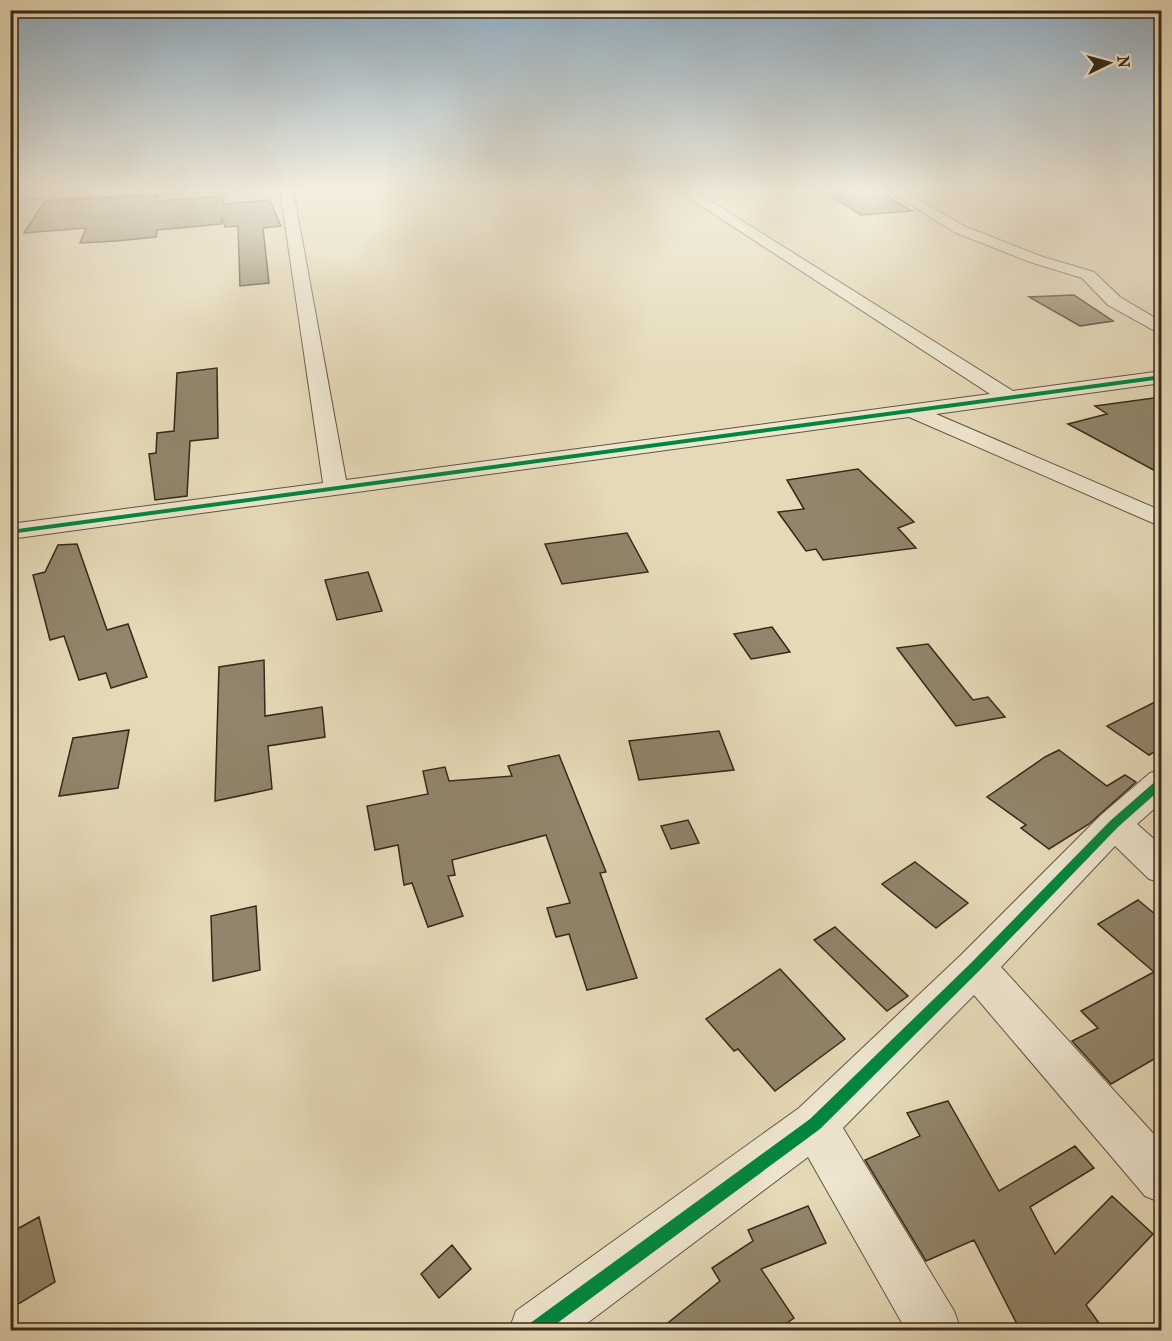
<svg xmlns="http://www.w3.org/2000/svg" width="1172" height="1341" font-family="'IM FELL French Canon',serif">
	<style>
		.building { fill: #91856b; stroke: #372919; stroke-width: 1.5 }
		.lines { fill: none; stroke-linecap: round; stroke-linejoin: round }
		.minor-casing { stroke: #625540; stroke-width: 2 }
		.minor { fill: #eee6d0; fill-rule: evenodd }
		.cycleway-casing { stroke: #eee6d0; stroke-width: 4 }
		.cycleway { fill: #00873e; fill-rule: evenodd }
	</style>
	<rect width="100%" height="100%" fill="#e5d9b7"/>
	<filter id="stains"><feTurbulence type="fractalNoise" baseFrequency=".00333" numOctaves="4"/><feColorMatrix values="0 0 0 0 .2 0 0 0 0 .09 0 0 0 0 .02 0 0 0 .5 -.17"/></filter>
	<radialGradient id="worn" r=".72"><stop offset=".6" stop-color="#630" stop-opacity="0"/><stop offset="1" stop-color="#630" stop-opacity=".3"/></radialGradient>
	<path class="building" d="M876 190 912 211 861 215 827 193Z
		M159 195 156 201 224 196 223 204 270 200 281 226 263 228 269 283 240 286 238 226 225 227 222 218 221 224 157 230 156 237 116 241 80 243 86 228 24 233 45 201Z
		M1074 295 1113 321 1080 326 1029 297Z
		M217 368 218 438 190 441 187 496 155 500 149 454 156 453 157 433 174 431 177 373Z
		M1161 397V474L1068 424 1107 414 1095 406Z
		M858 469 914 522 898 528 916 548 823 560 816 549 806 551 778 512 804 509 787 480Z
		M627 533 648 572 562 584 545 544Z
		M77 544 107 630 128 624 147 677 111 688 106 673 79 680 64 636 50 640 33 575 45 572 58 545Z
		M368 572 382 611 337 620 325 580Z
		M772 627 790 652 751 659 734 634Z
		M928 644 973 700 988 697 1005 717 956 726 897 648Z
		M264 660 265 716 322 707 325 737 268 746 272 789 215 801 219 667Z
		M1161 699V748L1149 755 1107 726Z
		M129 730 118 788 59 796 73 738Z
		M719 731 734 770 639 780 629 741Z
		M1059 750 1107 786 1125 775 1136 782 1089 824 1049 849 1021 828 1026 825 987 797 1045 757Z
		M559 755 606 872 600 873 637 978 587 990 569 934 556 937 547 908 570 903 546 835 452 860 455 875 448 876 463 916 428 927 412 883 404 885 398 845 375 850 367 806 428 794 423 771 445 767 449 781 512 776 508 766Z
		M688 820 699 843 671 849 661 826Z
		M915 862 968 903 936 928 882 884Z
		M1138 900 1161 919V1055L1111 1084 1072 1041 1098 1028 1081 1011 1154 972 1098 924Z
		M256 906 260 970 213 981 211 916Z
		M835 927 908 996 887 1011 814 940Z
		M780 969 845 1039 775 1091 738 1049 734 1051 706 1019Z
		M948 1101 999 1191 1075 1146 1094 1168 1030 1207 1055 1254 1112 1196 1153 1234 1086 1305 1104 1330H1020L974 1240 926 1261 865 1160 920 1136 907 1113Z
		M808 1206 826 1243 761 1269 794 1318 777 1330H659L720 1281 712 1268 753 1241 748 1230Z
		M39 1217 55 1282 10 1309V1233Z
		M452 1245 471 1269 439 1298 421 1274Z"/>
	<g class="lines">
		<g class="minor-casing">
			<path id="minor" d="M46 190H149L143 194 10 200V192Z
				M280 190H293L346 480 990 394 677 190H693L1013 391 1162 371V383L936 414 1162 511V527L909 417 10 539V524L323 483Z
				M887 190H903L964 226 1040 256 1094 272 1120 297 1162 322V335L1108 305 1082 278 1030 262 954 232Z
				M1162 770V802L1137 824 1162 846V883L1149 879 1115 846 1001 967 1162 1143V1203L1145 1196 974 995 843 1128 954 1311 961 1330H906L808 1157 578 1330H509L516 1311 799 1108 961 955 1101 815 1150 773Z"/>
		</g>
		<use href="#minor" class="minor"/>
		<g class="cycleway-casing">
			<path id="cycleway" d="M1162 375V379L10 534V530Z
				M1158 779H1162V788L1118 827 979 971 820 1129 548 1330H527L529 1324 810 1119 971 963 1110 821Z"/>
		</g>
		<use href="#cycleway" class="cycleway"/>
	</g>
	<linearGradient id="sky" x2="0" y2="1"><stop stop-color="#8fabbf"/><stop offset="0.5" stop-color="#f3eedf"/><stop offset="1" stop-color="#f3eedf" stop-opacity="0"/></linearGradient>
	<rect width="1172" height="378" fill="url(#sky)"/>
	<rect width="1172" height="1341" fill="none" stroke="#e5d9b7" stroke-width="36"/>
	<rect x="12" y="12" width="1148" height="1317" fill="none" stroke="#372919" stroke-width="3"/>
	<rect x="18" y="18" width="1136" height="1305" fill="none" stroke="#372919" stroke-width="1.5"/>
	<g transform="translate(1109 63) rotate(85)" stroke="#eee6d0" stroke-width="4.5" paint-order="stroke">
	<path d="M0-4.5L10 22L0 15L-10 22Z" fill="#372919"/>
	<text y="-9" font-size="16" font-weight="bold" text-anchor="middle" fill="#372919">N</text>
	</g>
	<rect width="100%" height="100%" filter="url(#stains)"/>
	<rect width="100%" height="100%" fill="url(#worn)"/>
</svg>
